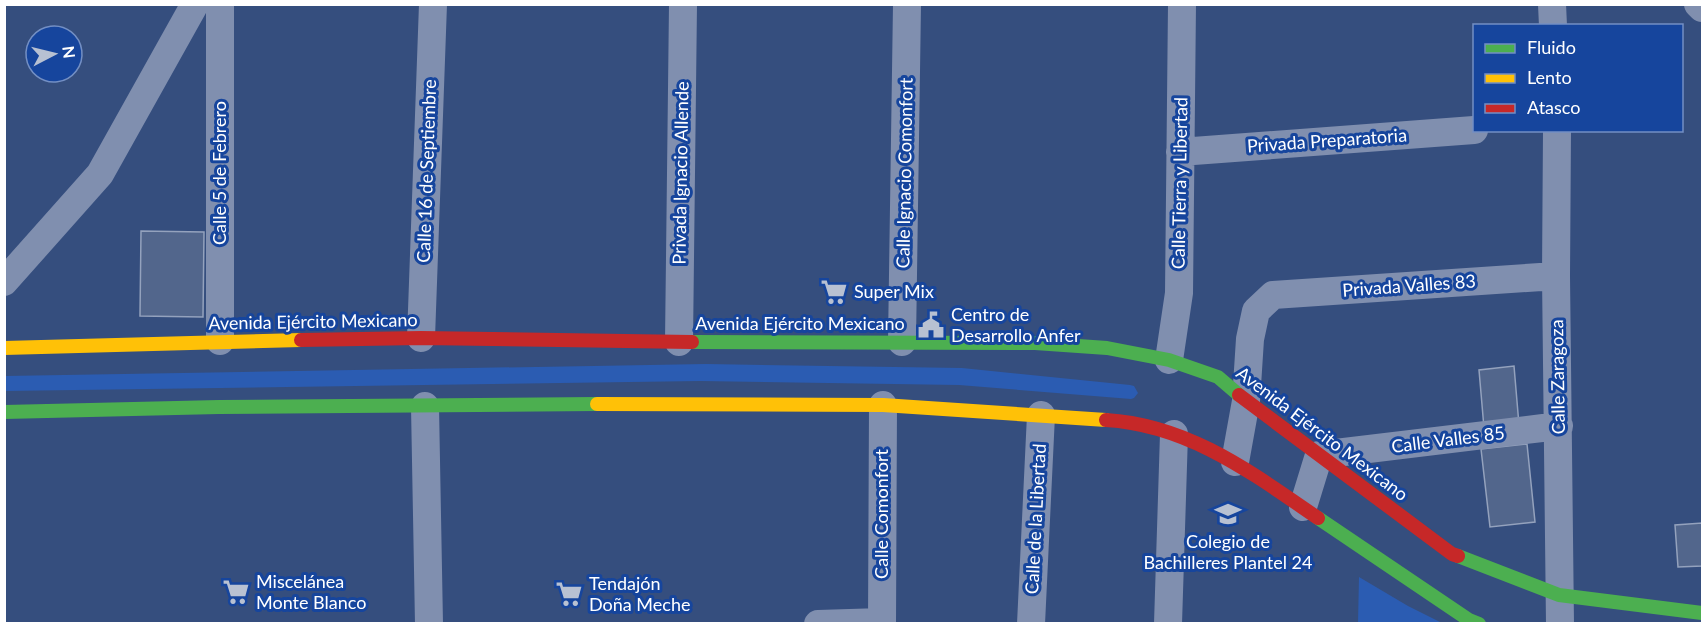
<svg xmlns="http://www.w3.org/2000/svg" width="1707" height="628" font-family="Lato,sans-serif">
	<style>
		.green { fill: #2b5cb2 }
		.building { fill: #52668c; stroke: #94a2bd; stroke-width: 1.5 }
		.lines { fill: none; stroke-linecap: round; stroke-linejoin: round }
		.street { stroke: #808faf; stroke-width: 28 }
		.fast { stroke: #4caf50; stroke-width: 14 }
		.slow { stroke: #ffc107; stroke-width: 14 }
		.jam { stroke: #c62828; stroke-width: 14 }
		.labels { text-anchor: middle; stroke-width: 6; stroke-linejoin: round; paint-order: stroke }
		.street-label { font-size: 18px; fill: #fff; stroke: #16459d }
		.poi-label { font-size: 18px; fill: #fff; stroke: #16459d; text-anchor: start }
	</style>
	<rect width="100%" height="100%" fill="#354e7e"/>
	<path class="green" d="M706 364 962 368 1130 385 1134 386 1138 393 1134 398 1131 399 959 385 700 381 4 391 5 376Z
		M1359 577 1408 606 1442 623H1358Z"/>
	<path class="building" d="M141 231 204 232 203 317 140 316Z
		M1514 366 1519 425 1484 428 1479 370Z
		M1527 444 1535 522 1490 527 1481 449Z
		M1702 523V566L1678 567 1675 525Z"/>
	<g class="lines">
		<path class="street" d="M220 4V341
			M1552 4 1553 26
			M1698 4 1702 8
			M1557 130 1556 276 1560 624
			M1180 152 1474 130
			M4 282 100 174 195 4
			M421 338 433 4
			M679 342 683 4
			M902 342 907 4
			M1169 360 1179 293 1182 4
			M425 406 429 624
			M1235 462 1246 401 1250 339 1256 311 1273 295 1556 276
			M1303 507 1319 455 1559 426
			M818 624 882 622
			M882 624 883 405
			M1031 624 1041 415
			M1168 624 1174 434"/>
		<path class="fast" d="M692 342 1035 343 1107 348 1169 360 1218 377 1239 395
			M4 412 219 407 597 404
			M1318 518 1469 620 1479 624
			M1458 556 1559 595 1702 613"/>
		<path class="slow" d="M4 348 301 340
			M597 404 883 405 1106 420"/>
		<path class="jam" d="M301 340 421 338 692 342
			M1239 395 1452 554 1458 556
			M1106 420C1189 425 1252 473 1318 518"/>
	</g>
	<defs>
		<g id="supermarket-bare" transform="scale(2.07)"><path d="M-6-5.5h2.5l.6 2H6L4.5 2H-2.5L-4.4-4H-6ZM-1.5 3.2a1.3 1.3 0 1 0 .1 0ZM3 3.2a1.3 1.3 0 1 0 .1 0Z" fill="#b8c1d2" stroke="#16459d" stroke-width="2.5" paint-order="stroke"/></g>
		<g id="civic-bare" transform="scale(2.07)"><path d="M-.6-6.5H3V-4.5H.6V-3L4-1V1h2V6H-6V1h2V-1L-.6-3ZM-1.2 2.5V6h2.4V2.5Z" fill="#b8c1d2" stroke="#16459d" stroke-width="2.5" paint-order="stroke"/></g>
		<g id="school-bare" transform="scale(2.07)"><path d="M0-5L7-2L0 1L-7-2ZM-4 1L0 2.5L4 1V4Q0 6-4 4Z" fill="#b8c1d2" stroke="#16459d" stroke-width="2.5" paint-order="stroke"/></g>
	</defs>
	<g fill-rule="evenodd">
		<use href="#supermarket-bare" x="834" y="292"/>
		<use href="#civic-bare" x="931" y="325"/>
		<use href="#school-bare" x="1228" y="514"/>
		<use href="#supermarket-bare" x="236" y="592"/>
		<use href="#supermarket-bare" x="569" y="594"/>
	</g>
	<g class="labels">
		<g class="street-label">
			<text transform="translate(1327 141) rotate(-4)" y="6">Privada Preparatoria</text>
			<text transform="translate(427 171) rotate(-88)" y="6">Calle 16 de Septiembre</text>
			<text transform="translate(220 173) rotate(-90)" y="6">Calle 5 de Febrero</text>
			<text transform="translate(681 173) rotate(-89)" y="6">Privada Ignacio Allende</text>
			<text transform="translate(905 173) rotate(-89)" y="6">Calle Ignacio Comonfort</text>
			<text transform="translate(1180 183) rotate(-89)" y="6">Calle Tierra y Libertad</text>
			<text transform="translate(1409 286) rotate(-4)" y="6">Privada Valles 83</text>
			<text transform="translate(313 322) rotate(-1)" y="6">Avenida Ejército Mexicano</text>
			<text x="800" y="330">Avenida Ejército Mexicano</text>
			<text transform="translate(1558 377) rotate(-91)" y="6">Calle Zaragoza</text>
			<text transform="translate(1322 434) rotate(37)" y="6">Avenida Ejército Mexicano</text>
			<text transform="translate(1448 440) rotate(-7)" y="6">Calle Valles 85</text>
			<text transform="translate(882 514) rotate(-90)" y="6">Calle Comonfort</text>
			<text transform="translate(1036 519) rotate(-87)" y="6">Calle de la Libertad</text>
		</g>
		<g class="poi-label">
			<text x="854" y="298">Super Mix</text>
			<text x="951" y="321">Centro de<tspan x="951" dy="21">Desarrollo Anfer</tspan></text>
			<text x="1228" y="548" text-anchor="middle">Colegio de<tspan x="1228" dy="21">Bachilleres Plantel 24</tspan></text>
			<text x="256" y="588">Miscelánea<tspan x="256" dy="21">Monte Blanco</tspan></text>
			<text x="589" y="590">Tendajón<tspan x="589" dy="21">Doña Meche</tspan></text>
		</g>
	</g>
	<rect width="1707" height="628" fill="none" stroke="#ffffff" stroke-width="12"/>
	<rect x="1473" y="24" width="210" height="108" fill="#16459d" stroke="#738fc4" stroke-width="1.5"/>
	<rect x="1485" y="44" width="30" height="9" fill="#4caf50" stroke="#738fc4" stroke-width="1.5"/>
	<text x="1527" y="54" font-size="18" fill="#ffffff">Fluido</text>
	<rect x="1485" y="74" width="30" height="9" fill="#ffc107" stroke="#738fc4" stroke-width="1.5"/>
	<text x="1527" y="84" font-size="18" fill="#ffffff">Lento</text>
	<rect x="1485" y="104" width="30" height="9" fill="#c62828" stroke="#738fc4" stroke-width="1.5"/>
	<text x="1527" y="114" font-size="18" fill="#ffffff">Atasco</text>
	<g transform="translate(54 54) rotate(83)"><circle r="28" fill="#16459d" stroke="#738fc4" stroke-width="1.5"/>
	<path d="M0-4.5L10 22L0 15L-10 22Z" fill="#b8c1d2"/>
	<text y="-9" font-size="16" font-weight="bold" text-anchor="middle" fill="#ffffff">N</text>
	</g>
</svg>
